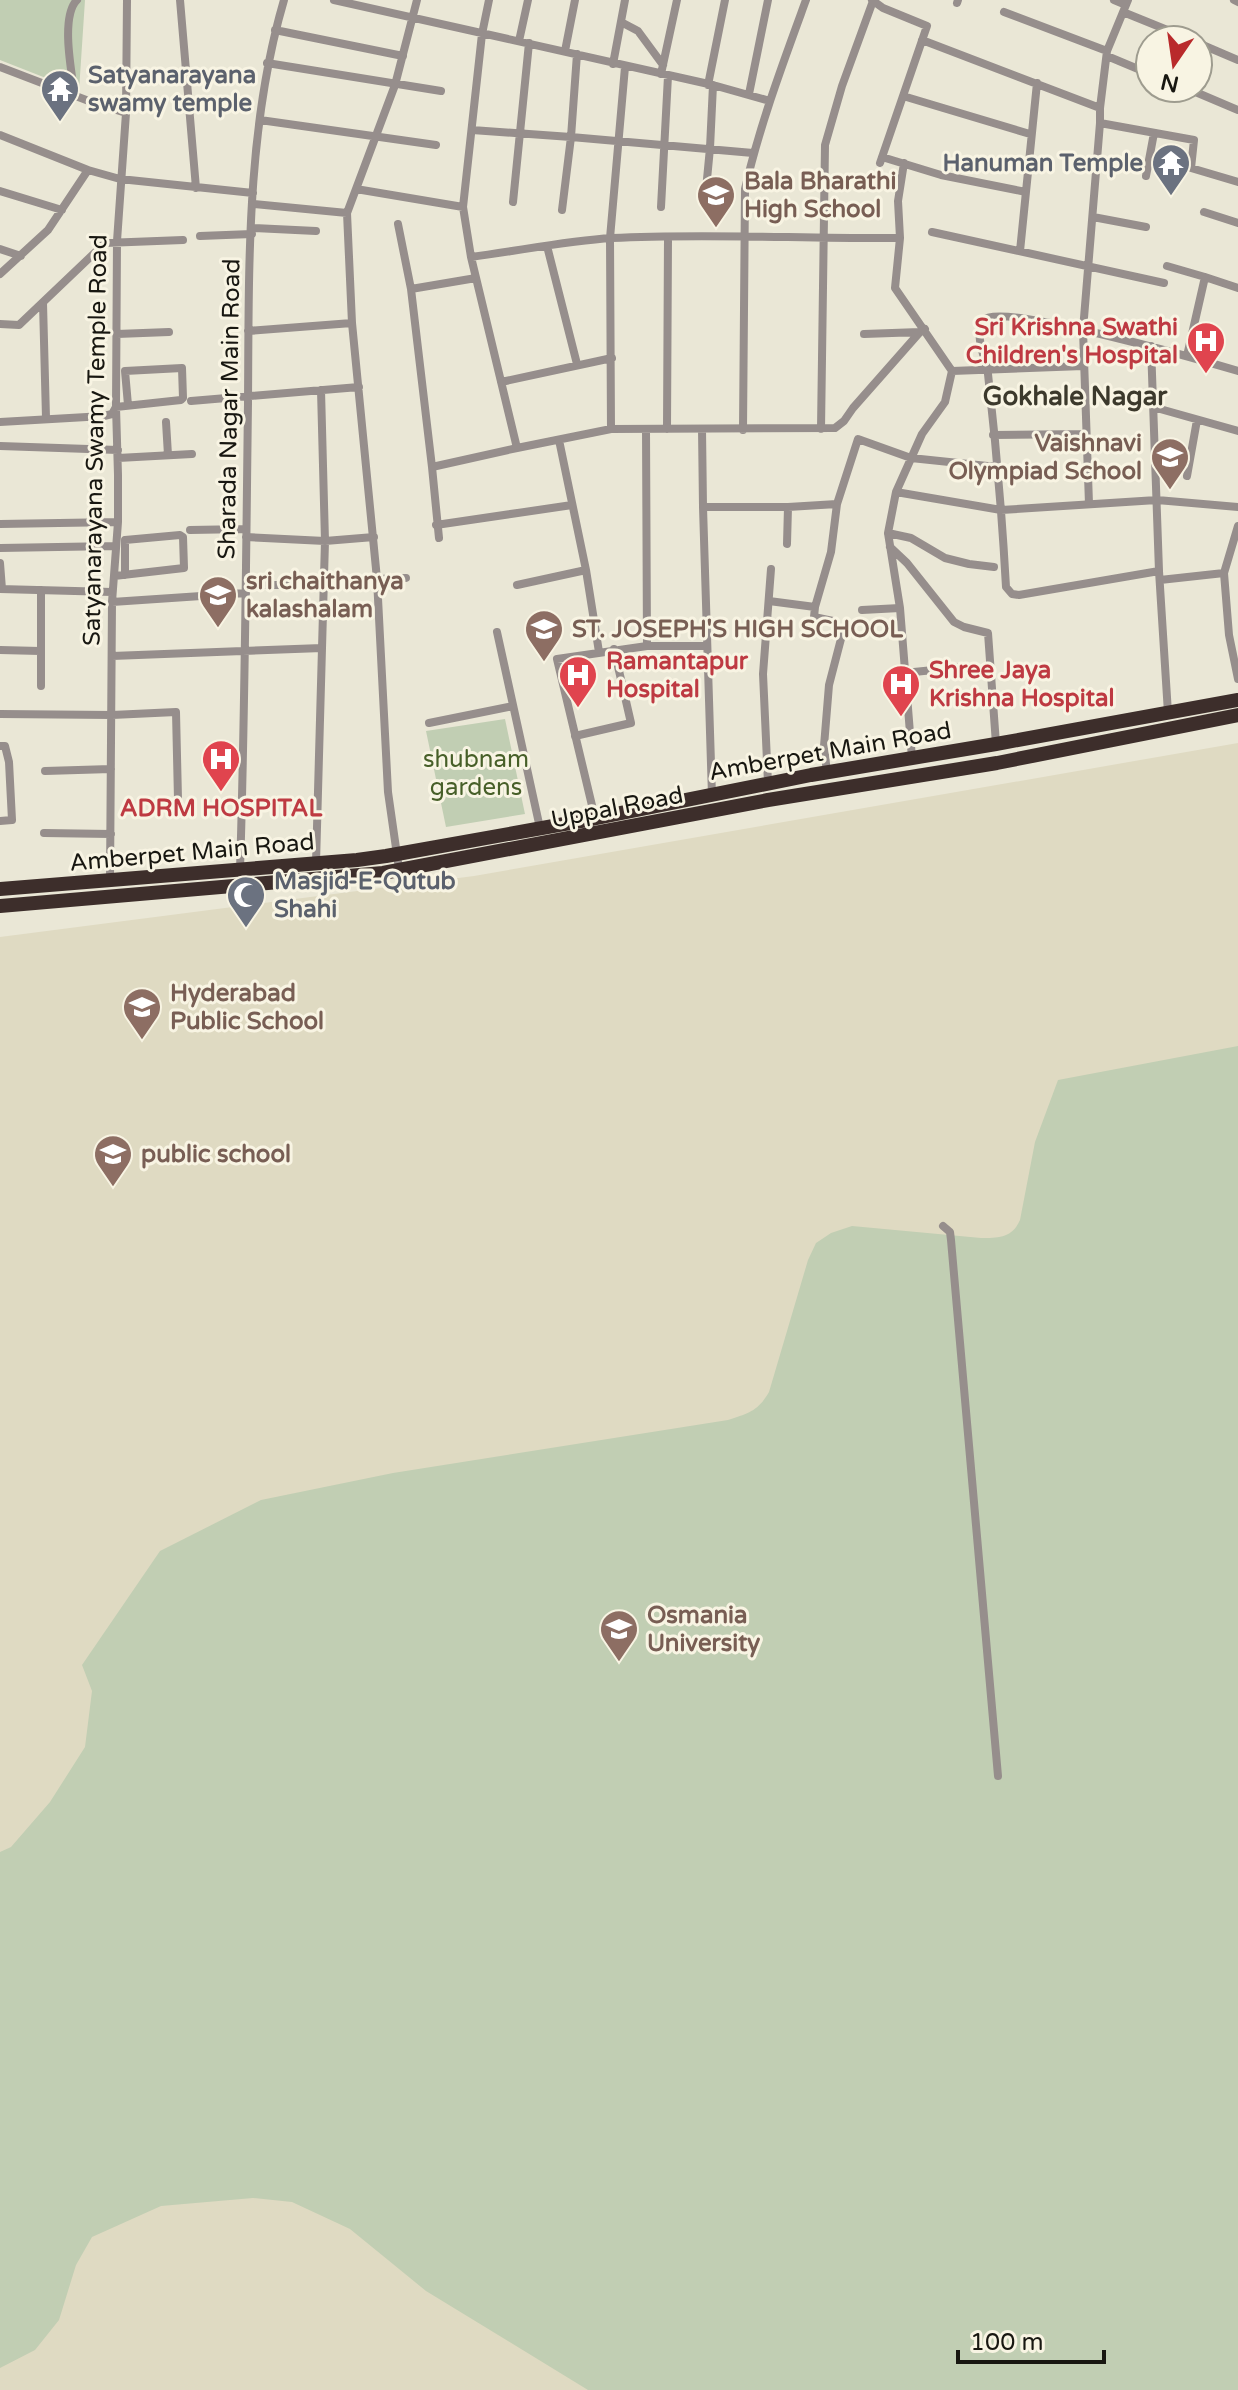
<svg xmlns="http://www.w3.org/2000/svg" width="1238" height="2390" font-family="'Varela Round',sans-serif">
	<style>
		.built { fill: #dfdac2 }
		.green { fill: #c1ceb3 }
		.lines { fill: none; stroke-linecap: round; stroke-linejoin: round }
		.street { stroke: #968e8c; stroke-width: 8 }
		.highway { stroke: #3d2e2b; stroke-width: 14 }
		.labels { text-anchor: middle; stroke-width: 6; stroke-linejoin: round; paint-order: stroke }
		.worship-label { font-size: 24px; font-weight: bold; fill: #5b616d; stroke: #f8f4e3; text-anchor: start }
		.education-label { font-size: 24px; font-weight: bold; fill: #785e54; stroke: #f8f4e3; text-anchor: start }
		.health-label { font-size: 24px; font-weight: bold; fill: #be3a42; stroke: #f8f4e3; text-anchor: start }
		.street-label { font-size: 24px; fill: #181711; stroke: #f8f4e3 }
		.park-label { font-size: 24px; fill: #475f28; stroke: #f8f4e3 }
		.neighbourhood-label { font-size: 26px; font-weight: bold; fill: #3c392c; stroke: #f8f4e3 }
	</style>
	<rect width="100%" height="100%" fill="#eae7d6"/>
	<path class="built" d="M1238 743V2390H0V937L474 876Z"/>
	<path class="green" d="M0 0H85L79 91 0 60Z
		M505 719 525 814 446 827 426 731Z
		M1238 1046V2390H588L426 2291 350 2229 292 2202 253 2198 161 2206 92 2237 76 2265 59 2320 35 2350 0 2368V1852L11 1847 50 1802 85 1747 92 1691 82 1665 160 1551 261 1500 393 1473 728 1420C749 1413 758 1411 769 1392L808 1260 816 1243 831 1233 852 1226 981 1238C999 1238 1012 1238 1020 1220L1035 1142 1058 1080Z"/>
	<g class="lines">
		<path class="street" d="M180 0 196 188
			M334 0 713 85 770 101
			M489 0 482 34 463 207 471 257 517 448
			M872 0 883 8 927 26 880 163
			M1114 0 1126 5
			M1234 0 1238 2
			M957 3 958 0
			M1004 12 1107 51
			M1123 12 1192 40
			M621 22 638 31 663 65
			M275 30 403 56
			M922 40 1100 108
			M519 41 528 0
			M1198 43 1238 60
			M565 51 575 0
			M1107 56 1150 74
			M267 63 441 91
			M613 64 625 0
			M0 67 94 103 126 113
			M661 74 677 0
			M708 85 725 0
			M1186 88 1238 110
			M749 94 768 0
			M903 96 1030 134
			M75 97C72 74 60 17 77 0
			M260 120 436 145
			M1100 123 1194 140 1191 168 1238 182
			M472 130 571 137 753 153
			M0 135 88 170
			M882 157 941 175 1026 192
			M904 163 898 201 900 238 895 288 952 371 945 402 922 434 896 492 888 533 900 608 912 758
			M1146 176 1154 133
			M356 189 463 207
			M0 191 62 210
			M705 200 710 148 713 85
			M513 202 529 43
			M253 204 347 213
			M661 207 668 76
			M562 210 571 137 577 54
			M1204 212 1238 223
			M1093 217 1146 227
			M398 224 411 289 432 467 439 538
			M252 228 316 231
			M932 232 1164 283
			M200 236 252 234
			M547 246 577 364
			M0 249 21 256
			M1020 251 1037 83
			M471 257C518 251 565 241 612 238 708 233 804 239 900 238
			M1167 266 1205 277
			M0 274 48 230 88 170 120 179 253 193
			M411 289 476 278
			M43 303 46 418
			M0 324 19 325 105 243 183 240
			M248 331 352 323
			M117 334 169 332
			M864 334 920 332
			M1151 346 1159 571 1168 713
			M1187 356 1205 277 1238 288
			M952 371 1083 366
			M501 382 612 358
			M191 401 359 387
			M1153 407 1238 431
			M0 422 104 416 112 414 116 407 181 400 183 398 182 368 125 371 128 405
			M166 422 168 455
			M611 429 610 238 625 67
			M646 429 647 646
			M667 429 668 238
			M702 429 703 507
			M821 429 825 145 842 86 873 1
			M743 430 745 189C760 124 783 63 806 0
			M993 435 1086 434
			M559 440 586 570 599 652
			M0 446 118 450
			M118 458 192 454
			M432 467 517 448 611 429 835 428 844 421 853 408 920 332 925 329
			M1187 476 1197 420
			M896 492 1001 510 1157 500 1238 507
			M1089 504 1083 330 1100 123V108L1107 51 1128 0
			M0 524 118 522
			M436 525 572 505
			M1238 526 1224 573 1229 635 1238 679
			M190 530 246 529
			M888 533 911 538 945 558 969 564 994 567
			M246 537 325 541 374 537
			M787 544 788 507
			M890 547 907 563 954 622 964 627 988 633 996 744
			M0 548 115 546
			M0 563 2 589
			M1159 571 1019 595 1012 594 1006 587C1002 515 996 444 988 374 986 358 973 336 984 320 997 301 1208 362 1238 371
			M114 576 184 568 183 537 180 535 125 540V575
			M1160 580 1224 573
			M246 585H324L377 579 406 578
			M517 585 586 570
			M0 589 112 592
			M769 601 815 607 831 552 837 504 858 439 911 458 997 467
			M112 602 246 593
			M815 607 814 617 833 621 842 635 829 685 824 746 827 773
			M862 610 900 608
			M497 632 540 828
			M0 650 40 651
			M112 656 322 648
			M904 673 963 667
			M41 686V590
			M0 714 112 715 176 712 178 799
			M429 723 513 706
			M575 736 631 723 614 649
			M0 746H5L9 762 12 820 0 821
			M45 771 111 769
			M768 783 763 674 771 569
			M712 796 703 507H788L837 504
			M595 818 557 659 647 646H707
			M44 833 111 834
			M316 863 325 541 321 390
			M399 869 388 792 377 579 352 323 347 213 395 85 417 0
			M240 870C245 714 246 559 248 403 249 269 246 129 284 0
			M110 881 112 602 118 522V475L116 407 117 241 126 113 127 0
			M943 1226 950 1232 951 1240 998 1776"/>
		<path class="highway" d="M0 889 357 860 386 856 581 821 811 775 996 744 1238 700
			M0 906 383 873 768 800 997 763 1238 715"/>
	</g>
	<defs>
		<g id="temple-pin" transform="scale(2)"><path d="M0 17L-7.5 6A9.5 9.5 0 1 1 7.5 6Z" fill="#6b7280" stroke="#f8f4e3"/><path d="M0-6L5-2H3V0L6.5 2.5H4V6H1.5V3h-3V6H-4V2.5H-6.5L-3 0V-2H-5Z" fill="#fff"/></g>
		<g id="school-pin" transform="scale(2)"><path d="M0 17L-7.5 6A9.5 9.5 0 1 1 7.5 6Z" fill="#8d6e63" stroke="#f8f4e3"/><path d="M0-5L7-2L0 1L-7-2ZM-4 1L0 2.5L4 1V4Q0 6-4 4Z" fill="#fff"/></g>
		<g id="hospital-pin" transform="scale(2)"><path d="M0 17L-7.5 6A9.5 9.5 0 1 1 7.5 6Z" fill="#e0444e" stroke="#f8f4e3"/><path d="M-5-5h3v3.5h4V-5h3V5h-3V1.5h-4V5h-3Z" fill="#fff"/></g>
		<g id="university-pin" transform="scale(2)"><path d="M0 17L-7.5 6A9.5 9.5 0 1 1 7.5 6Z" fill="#8d6e63" stroke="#f8f4e3"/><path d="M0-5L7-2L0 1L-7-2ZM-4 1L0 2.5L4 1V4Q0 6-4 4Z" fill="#fff"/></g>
		<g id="mosque-pin" transform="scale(2)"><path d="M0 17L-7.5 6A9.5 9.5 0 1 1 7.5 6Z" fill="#6b7280" stroke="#f8f4e3"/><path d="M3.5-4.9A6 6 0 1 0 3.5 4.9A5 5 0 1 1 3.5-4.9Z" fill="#fff"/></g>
	</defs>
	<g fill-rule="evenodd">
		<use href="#temple-pin" x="60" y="89"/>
		<use href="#temple-pin" x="1171" y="163"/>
		<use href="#school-pin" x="716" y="195"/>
		<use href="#hospital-pin" x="1206" y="341"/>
		<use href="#university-pin" x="1170" y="457"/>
		<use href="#university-pin" x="218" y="595"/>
		<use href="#school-pin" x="544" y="629"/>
		<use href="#hospital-pin" x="578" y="675"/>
		<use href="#hospital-pin" x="901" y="684"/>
		<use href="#hospital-pin" x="221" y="759"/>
		<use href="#mosque-pin" x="246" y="895"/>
		<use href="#school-pin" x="142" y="1007"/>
		<use href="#school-pin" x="113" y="1154"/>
		<use href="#university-pin" x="619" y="1629"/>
	</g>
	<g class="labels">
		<g class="worship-label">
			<text x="88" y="83">Satyanarayana<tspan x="88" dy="28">swamy temple</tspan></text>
			<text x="1143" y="171" text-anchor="end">Hanuman Temple</text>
			<text x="274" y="889">Masjid-E-Qutub<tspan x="274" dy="28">Shahi</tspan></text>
		</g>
		<g class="education-label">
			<text x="744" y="189">Bala Bharathi<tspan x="744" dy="28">High School</tspan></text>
			<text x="1142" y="451" text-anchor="end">Vaishnavi<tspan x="1142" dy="28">Olympiad School</tspan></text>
			<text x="246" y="589">sri chaithanya<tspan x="246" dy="28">kalashalam</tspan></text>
			<text x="572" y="637">ST. JOSEPH'S HIGH SCHOOL</text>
			<text x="170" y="1001">Hyderabad<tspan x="170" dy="28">Public School</tspan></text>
			<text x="141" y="1162">public school</text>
			<text x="647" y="1623">Osmania<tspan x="647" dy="28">University</tspan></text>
		</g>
		<g class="health-label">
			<text x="1178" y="335" text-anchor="end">Sri Krishna Swathi<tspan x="1178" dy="28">Children's Hospital</tspan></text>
			<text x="606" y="669">Ramantapur<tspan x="606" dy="28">Hospital</tspan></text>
			<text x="929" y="678">Shree Jaya<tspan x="929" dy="28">Krishna Hospital</tspan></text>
			<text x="221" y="816" text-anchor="middle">ADRM HOSPITAL</text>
		</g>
		<g class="street-label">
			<text transform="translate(229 409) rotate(-89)" y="8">Sharada Nagar Main Road</text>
			<text transform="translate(95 440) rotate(-89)" y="8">Satyanarayana Swamy Temple Road</text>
			<text transform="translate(830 751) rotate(-10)" y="8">Amberpet Main Road</text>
			<text transform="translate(617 807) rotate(-11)" y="8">Uppal Road</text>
			<text transform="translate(192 852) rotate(-5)" y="8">Amberpet Main Road</text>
		</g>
		<g class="park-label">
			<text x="476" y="767">shubnam<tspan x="476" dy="28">gardens</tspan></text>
		</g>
		<g class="neighbourhood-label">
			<text x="1075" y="405">Gokhale Nagar</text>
		</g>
	</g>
	<g transform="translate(1174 64) rotate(193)"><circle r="38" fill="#f8f4e3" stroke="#9e9c8f" stroke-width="2"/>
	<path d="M0-6L14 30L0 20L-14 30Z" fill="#b92a2b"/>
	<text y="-12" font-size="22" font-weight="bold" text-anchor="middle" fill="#181711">N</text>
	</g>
	<path d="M958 2350v12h146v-12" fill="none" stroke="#181711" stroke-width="4"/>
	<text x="970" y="2350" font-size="24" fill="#181711" stroke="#f8f4e3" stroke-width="6" paint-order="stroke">100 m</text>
</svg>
